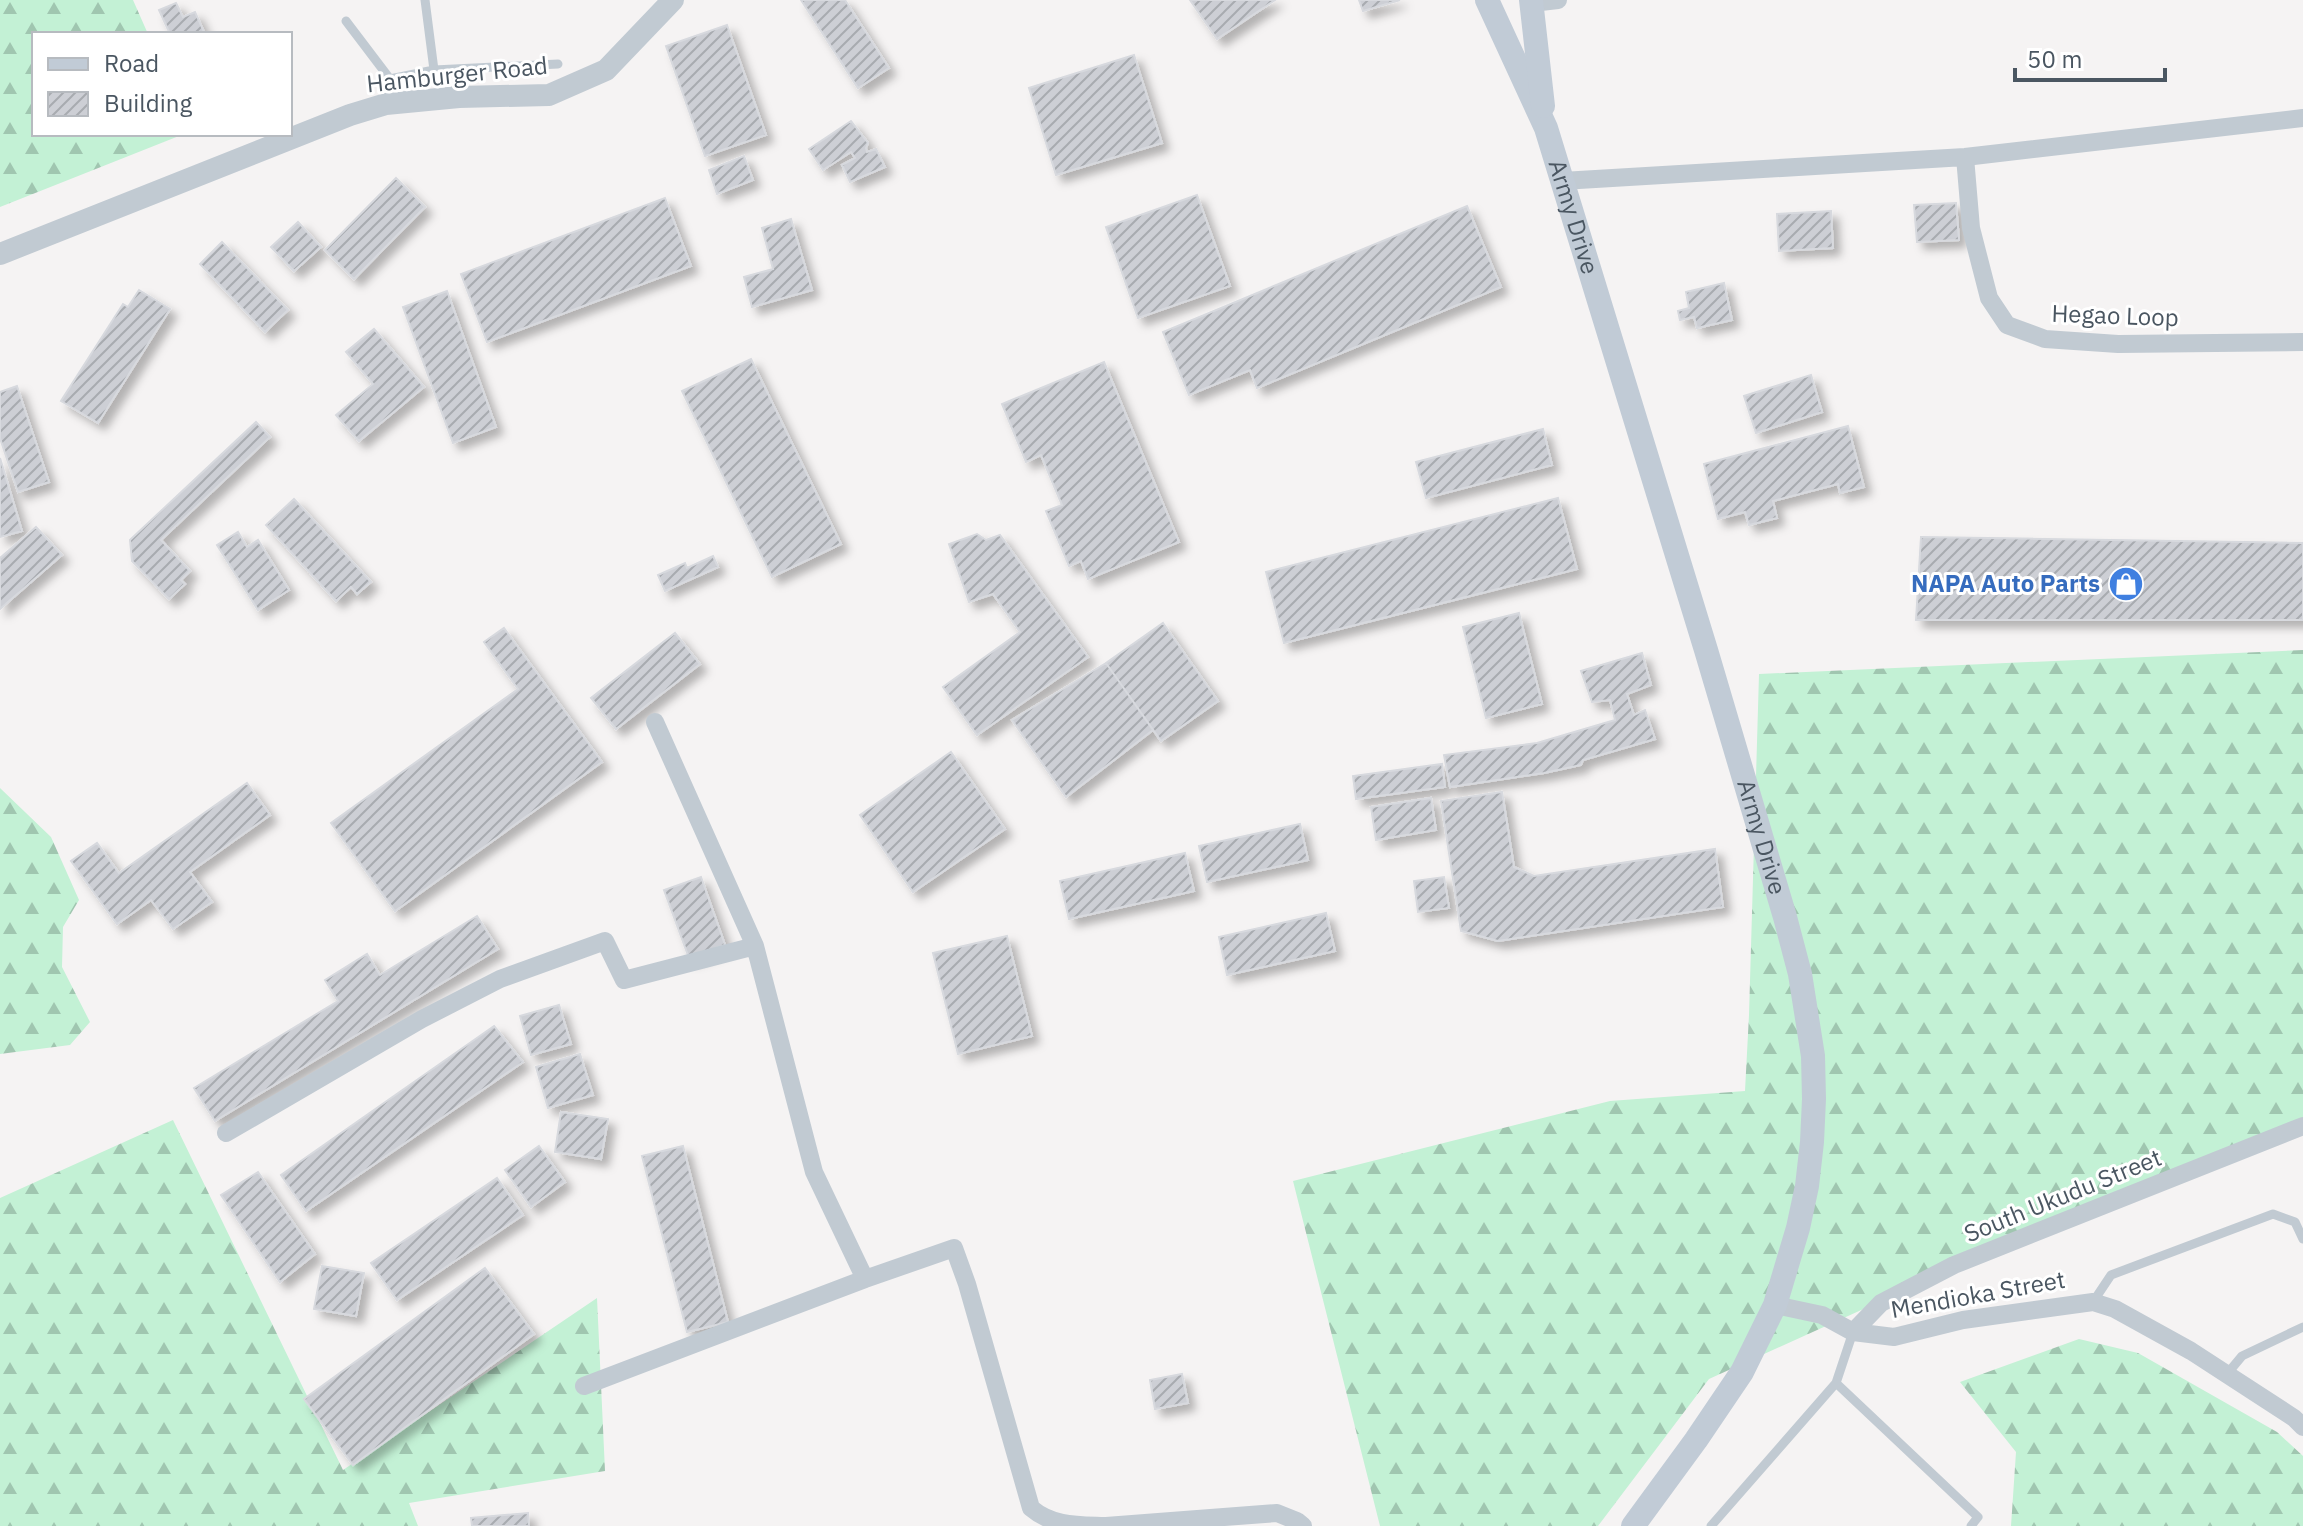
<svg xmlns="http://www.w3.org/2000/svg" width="2303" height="1526" font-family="'IBM Plex Sans',sans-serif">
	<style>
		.forest { fill: url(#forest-firs) }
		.building { fill: url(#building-hatch); stroke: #d7d9de; stroke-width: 2; filter: url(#shadow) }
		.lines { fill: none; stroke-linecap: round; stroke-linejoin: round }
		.service { stroke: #c1cad2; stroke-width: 9 }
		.minor { stroke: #c1cad2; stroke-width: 18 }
		.tertiary { stroke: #c1cad2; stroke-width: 22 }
		.secondary { stroke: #c1cbd6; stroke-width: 24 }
		.labels { text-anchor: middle; stroke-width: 6; stroke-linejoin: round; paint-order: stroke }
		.street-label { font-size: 24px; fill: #4a5661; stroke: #fff }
		.shop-label { font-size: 24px; font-weight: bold; fill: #366cbe; stroke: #fff; text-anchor: end }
	</style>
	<defs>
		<pattern id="forest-firs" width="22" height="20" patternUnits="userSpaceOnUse" patternTransform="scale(2)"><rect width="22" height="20" fill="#c3f1d5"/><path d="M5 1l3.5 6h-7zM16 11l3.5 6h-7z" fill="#a0c6b0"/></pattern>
		<pattern id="building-hatch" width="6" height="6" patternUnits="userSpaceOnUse" patternTransform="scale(2)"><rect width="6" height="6" fill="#cdcfd5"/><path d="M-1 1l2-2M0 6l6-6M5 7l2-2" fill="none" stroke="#a8abb0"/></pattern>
		<filter id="shadow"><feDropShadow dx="7" dy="7" stdDeviation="4" flood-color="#0004"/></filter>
	</defs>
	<rect width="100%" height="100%" fill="#f5f3f3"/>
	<path class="forest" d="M0 0H133L148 34H34V134H184L0 207Z
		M2303 650V1128L2029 1234 1709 1379 1598 1526H1380L1293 1181 1610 1101 1745 1091 1749 1015 1759 674Z
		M0 788 51 837 79 900 63 927 62 967 90 1022 70 1045 0 1054Z
		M173 1120 343 1470 597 1298 605 1471 409 1503 418 1526H0V1198Z
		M2079 1339 2138 1353 2277 1432 2303 1456V1526H2011L2016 1452 1960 1382Z"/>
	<path class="building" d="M801 0H845L889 68 858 88Z
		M1190 0H1275L1217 39Z
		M1359 0H1400L1363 11Z
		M176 3 183 17 195 12 205 34H170L159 10Z
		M727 25 766 135 705 156 666 46Z
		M1134 55 1162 143 1056 175 1029 88Z
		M851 121 868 143 866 148 867 152 876 149 885 167 850 182 842 165 855 158 851 152 823 170 809 149Z
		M744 156 753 180 717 194 709 170Z
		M396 178 425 207 354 279 325 250Z
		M1197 195 1230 286 1138 318 1106 227Z
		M665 198 691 266 487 342 461 274Z
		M1956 203 1959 240 1917 242 1914 205Z
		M1467 206 1501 287 1257 388 1250 370 1189 395 1163 332Z
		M1831 211 1833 248 1779 251 1777 214Z
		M791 219 812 290 752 307 744 277 773 269 762 228Z
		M298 222 321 247 294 271 271 247Z
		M222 242 288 310 265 332 200 264Z
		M1724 283 1732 320 1697 328 1694 317 1680 320 1678 311 1689 308 1686 292Z
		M139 290 170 309 98 423 61 401 123 304 128 307Z
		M447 291 496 427 453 443 403 307Z
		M374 329 424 387 359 441 336 415 373 384 346 352Z
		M751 359 841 544 772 577 682 391Z
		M1104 362 1179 542 1088 579 1081 561 1069 566 1046 511 1062 505 1041 455 1026 462 1002 404Z
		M1811 375 1822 412 1756 433 1744 396Z
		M17 386 49 482 18 492 0 438V392Z
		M256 422 270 437 161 540 190 571 181 580 185 584 169 599 132 561 130 540Z
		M1848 426 1864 487 1840 493 1838 484 1773 501 1777 518 1749 525 1745 512 1718 519 1704 464Z
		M1543 429 1552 465 1426 498 1416 462Z
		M0 458 22 531 0 537Z
		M1558 498 1577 569 1284 643 1266 572Z
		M294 499 371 582 357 594 351 587 336 601 266 525Z
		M36 527 62 555 0 609V558Z
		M238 532 247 547 258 540 289 590 258 610 217 545Z
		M977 534 986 540 1000 535 1088 657 977 735 943 687 1020 632 993 594 969 602 949 544Z
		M1921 537 2303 543V620H1916Z
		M713 556 718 567 665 591 658 575 685 563 687 568Z
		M1519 613 1542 704 1486 718 1463 627Z
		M1163 623 1218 701 1161 741 1106 663Z
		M504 628 602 762 395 911 331 823 518 689 484 642Z
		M675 633 700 664 616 729 591 698Z
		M1642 653 1651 685 1627 694 1634 715 1645 710 1655 739 1583 760 1581 765 1544 773 1450 787 1444 755 1537 743 1615 720 1610 700 1592 702 1581 671Z
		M1106 663 1153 730 1066 797 1012 720Z
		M951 752 1005 829 913 892 860 815Z
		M1442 764 1445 787 1356 799 1353 776Z
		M247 783 270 815 190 872 212 902 173 929 151 900 117 924 71 861 97 843 119 873Z
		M1502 792 1514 867 1534 876 1715 849 1723 907 1498 941 1461 931 1441 801Z
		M1431 798 1436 830 1376 840 1371 807Z
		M1300 824 1308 860 1207 882 1199 846Z
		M1185 853 1194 891 1069 919 1060 881Z
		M701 877 725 945 689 958 664 890Z
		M1444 877 1449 908 1418 912 1414 881Z
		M1326 913 1335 951 1227 975 1219 937Z
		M477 916 498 949 215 1121 194 1088 338 1001 325 980 367 954 380 975Z
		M1007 936 1032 1036 958 1054 933 953Z
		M559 1005 571 1044 531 1055 520 1016Z
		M494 1026 523 1062 306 1211 281 1175Z
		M580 1054 593 1095 548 1108 536 1067Z
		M561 1112 608 1119 601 1159 555 1152Z
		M539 1146 565 1182 531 1207 505 1170Z
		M683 1146 728 1322 687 1332 642 1156Z
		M258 1172 315 1254 280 1282 221 1195Z
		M497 1178 523 1215 397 1300 371 1263Z
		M322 1266 364 1273 356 1316 314 1309Z
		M485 1268 534 1334 353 1465 304 1399Z
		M1182 1374 1188 1403 1155 1409 1150 1380Z
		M528 1513 529 1526H472L471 1518Z"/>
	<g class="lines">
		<path class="service" d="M425 0 434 70 558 64
			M346 21 390 79 434 70
			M2093 1302 2111 1275 2273 1214 2295 1222 2303 1239
			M2227 1374 2242 1356 2303 1327
			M1836 1383 1978 1517 1971 1526
			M1711 1526 1836 1383 1853 1332"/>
		<path class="minor" d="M1532 3 1558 0
			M1965 157 1971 228 1989 298 2007 325 2045 339 2118 344 2303 342
			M1562 181 1965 157 2303 118
			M655 722 755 946 814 1172 865 1279 954 1248 967 1284 1031 1508C1052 1526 1077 1525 1104 1526
			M226 1133 422 1019 500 979 605 941 624 980 755 946
			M1775 1305 1822 1315 1853 1332 1894 1337 1963 1320 2093 1302 2115 1309 2191 1351 2294 1418 2303 1427
			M1853 1332 1881 1303 1954 1265 2303 1126
			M584 1386 865 1279
			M1106 1526 1277 1513 1297 1521 1303 1526"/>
		<path class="tertiary" d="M0 254 350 115 386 104 459 97 549 95 606 70 673 0"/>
		<g class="secondary">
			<path id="s1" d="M1487 0 1546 128 1706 650 1785 917 1800 974 1813 1056 1814 1099 1812 1142 1807 1186 1798 1228 1775 1305 1742 1372 1696 1440 1633 1526"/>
			<path d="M1531 0 1543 106"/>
		</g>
	</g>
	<defs>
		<g id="shop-disc" transform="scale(1.8)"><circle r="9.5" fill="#3f7fe0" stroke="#fff"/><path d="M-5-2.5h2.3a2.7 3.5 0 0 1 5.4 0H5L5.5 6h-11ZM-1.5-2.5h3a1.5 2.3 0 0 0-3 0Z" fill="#fff"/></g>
	</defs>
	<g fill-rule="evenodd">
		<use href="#shop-disc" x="2126" y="584"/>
	</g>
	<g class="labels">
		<g class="street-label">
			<text transform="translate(457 75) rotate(-6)" y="8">Hamburger Road</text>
			<text dy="8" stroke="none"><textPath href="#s1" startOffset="234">Army Drive</textPath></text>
			<text transform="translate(2115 316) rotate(2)" y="8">Hegao Loop</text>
			<text dy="8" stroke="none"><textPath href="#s1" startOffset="882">Army Drive</textPath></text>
			<text transform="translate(2063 1196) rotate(-22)" y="8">South Ukudu Street</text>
			<text transform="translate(1978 1295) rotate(-10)" y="8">Mendioka Street</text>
		</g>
		<g class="shop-label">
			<text x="2100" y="592">NAPA Auto Parts</text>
		</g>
	</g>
	<rect x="32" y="32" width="260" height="104" fill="#ffffff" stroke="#b7bbc0" stroke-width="2"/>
	<rect x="48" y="58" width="40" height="12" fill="#c1cbd6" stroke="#b7bbc0" stroke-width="2"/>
	<text x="104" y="72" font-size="24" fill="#4a5661">Road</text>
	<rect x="48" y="92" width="40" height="24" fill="url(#building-hatch)" stroke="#b7bbc0" stroke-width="2"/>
	<text x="104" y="112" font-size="24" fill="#4a5661">Building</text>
	<path d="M2015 68v12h150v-12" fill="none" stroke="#4a5661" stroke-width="4"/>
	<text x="2027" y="68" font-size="24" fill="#4a5661" stroke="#ffffff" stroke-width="6" paint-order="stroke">50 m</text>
</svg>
